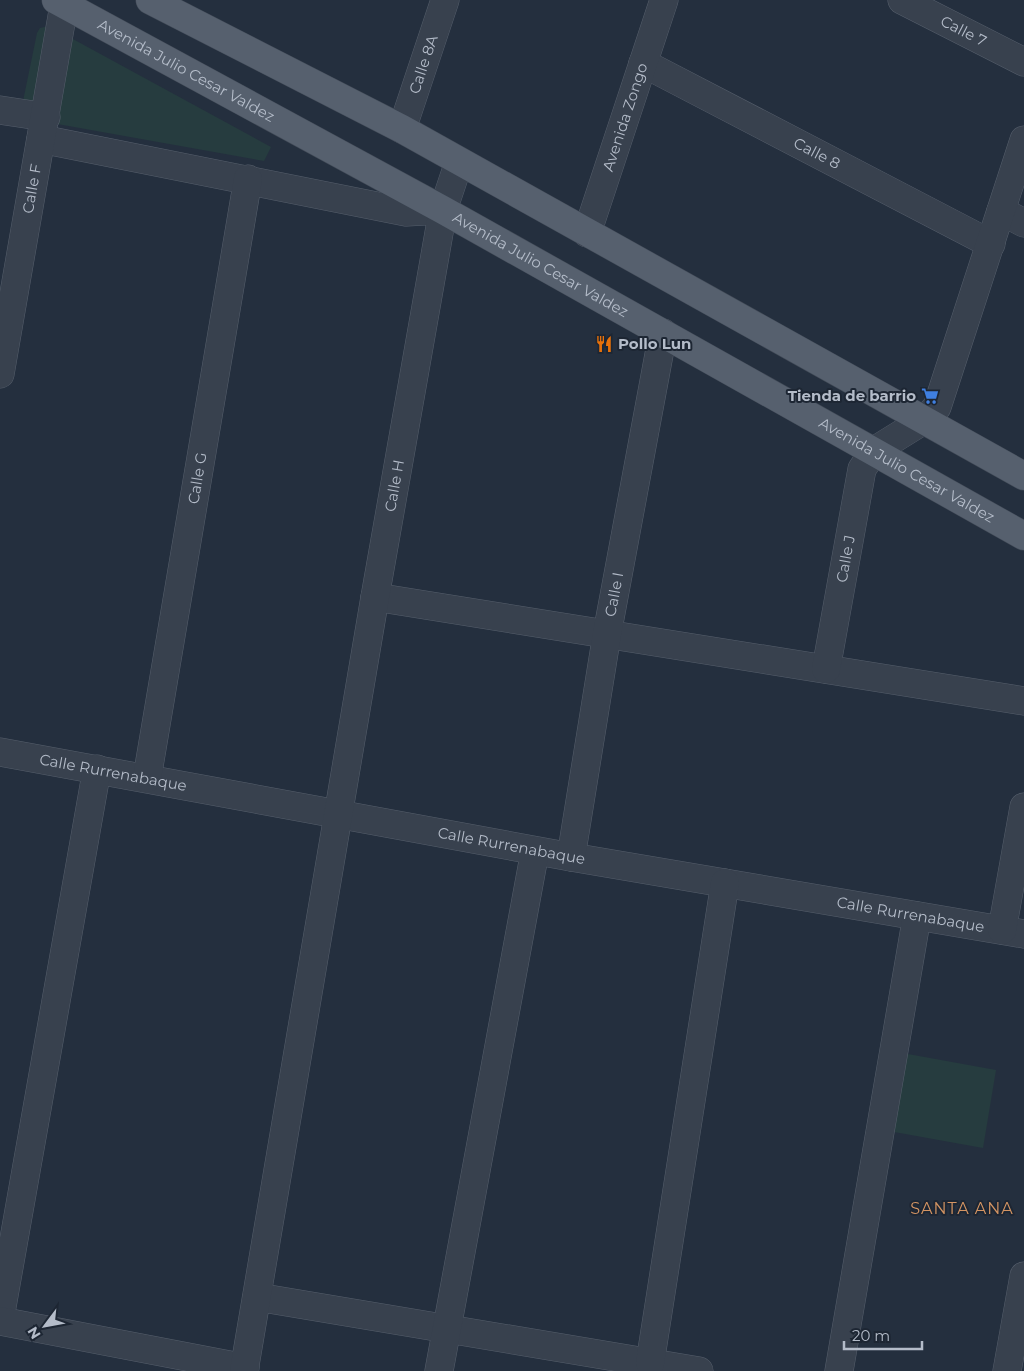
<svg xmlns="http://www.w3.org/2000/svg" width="1024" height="1371" font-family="Montserrat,sans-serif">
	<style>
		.green { fill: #263c3f }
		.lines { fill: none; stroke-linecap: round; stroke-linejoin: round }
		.minor-casing { stroke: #565f6c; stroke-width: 29 }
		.major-casing { stroke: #414a57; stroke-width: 29 }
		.minor { stroke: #38414e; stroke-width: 28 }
		.major { stroke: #56606e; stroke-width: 28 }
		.labels { text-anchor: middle; stroke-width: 4; stroke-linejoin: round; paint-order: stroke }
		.street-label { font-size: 15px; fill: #b4bcc9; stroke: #1d2633 }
		.poi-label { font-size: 15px; font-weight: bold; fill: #b4bcc9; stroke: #1d2633; text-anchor: start }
		.neighbourhood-label { font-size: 16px; letter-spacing: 1px; fill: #d59563; stroke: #1d2633 }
	</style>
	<rect width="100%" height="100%" fill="#242f3e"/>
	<path class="green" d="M49 26 271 147 264 161 35 120 22 106 37 33 40 28Z
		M886 1050 996 1070 983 1148 872 1128Z"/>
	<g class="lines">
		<g class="minor-casing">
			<g id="minor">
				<path id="s1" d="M902 0 1024 62"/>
				<path id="s2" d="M643 63 991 244"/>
				<path d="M0 110 46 117"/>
				<path id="s3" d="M402 129 445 0"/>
				<path d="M41 139 406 212 443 210"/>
				<path d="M1001 211 1024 223"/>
				<path id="s4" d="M587 233 664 0"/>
				<path id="s5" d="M0 374 64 5"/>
				<path d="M375 597 1024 701"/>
				<path id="s6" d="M826 669 862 469 874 451 924 420 937 407 1024 140"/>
				<path id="s7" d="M0 752 571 857 1024 934"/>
				<path id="s8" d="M147 778 248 179"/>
				<path id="s9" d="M571 857 607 634 663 333"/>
				<path d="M1002 930 1024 807"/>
				<path d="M257 1297 699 1371"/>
				<path d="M0 1318 97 769"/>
				<path d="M0 1321 245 1368"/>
				<path d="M650 1363 725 883"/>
				<path id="s10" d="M244 1371 375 597 443 210 459 162"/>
				<path d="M439 1371 535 851"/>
				<path d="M839 1371 917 916"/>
				<path d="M1007 1371 1024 1276"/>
			</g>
		</g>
		<g class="major-casing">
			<g id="major">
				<path id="s11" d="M56 0 443 210 1024 536"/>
				<path d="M150 0 402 129 1024 476"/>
			</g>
		</g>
		<use href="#minor" class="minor"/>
		<use href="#major" class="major"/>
	</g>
	<defs>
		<g id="restaurant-bare" transform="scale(1.35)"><path d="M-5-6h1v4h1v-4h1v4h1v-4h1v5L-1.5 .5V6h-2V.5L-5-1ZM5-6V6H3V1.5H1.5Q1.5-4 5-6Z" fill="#e8710a" stroke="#1d2633" stroke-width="2.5" paint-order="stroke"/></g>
		<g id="supermarket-bare" transform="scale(1.35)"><path d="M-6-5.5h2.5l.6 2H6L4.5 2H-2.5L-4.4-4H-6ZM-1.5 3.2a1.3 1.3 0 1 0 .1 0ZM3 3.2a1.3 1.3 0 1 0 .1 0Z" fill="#3f7fe0" stroke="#1d2633" stroke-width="2.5" paint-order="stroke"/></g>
	</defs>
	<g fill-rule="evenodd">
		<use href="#restaurant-bare" x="604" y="344"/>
		<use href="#supermarket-bare" x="930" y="396"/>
	</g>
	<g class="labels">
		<g class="street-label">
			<text dy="5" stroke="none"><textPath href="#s1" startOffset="69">Calle 7</textPath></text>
			<text dy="5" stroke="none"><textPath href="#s3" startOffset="68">Calle 8A</textPath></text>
			<text dy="5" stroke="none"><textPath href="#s11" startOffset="148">Avenida Julio Cesar Valdez</textPath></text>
			<text dy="5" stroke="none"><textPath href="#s4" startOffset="122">Avenida Zongo</textPath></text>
			<text dy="5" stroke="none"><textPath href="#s2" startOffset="196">Calle 8</textPath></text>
			<text dy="5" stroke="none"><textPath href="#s5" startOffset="188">Calle F</textPath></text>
			<text dy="5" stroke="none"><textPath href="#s11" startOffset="552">Avenida Julio Cesar Valdez</textPath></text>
			<text dy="5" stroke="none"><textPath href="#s11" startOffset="972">Avenida Julio Cesar Valdez</textPath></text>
			<text dy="5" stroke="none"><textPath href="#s8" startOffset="304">Calle G</textPath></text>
			<text dy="5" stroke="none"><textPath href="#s10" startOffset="898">Calle H</textPath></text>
			<text dy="5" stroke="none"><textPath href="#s6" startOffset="112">Calle J</textPath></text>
			<text dy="5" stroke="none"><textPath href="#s9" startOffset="266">Calle I</textPath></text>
			<text dy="5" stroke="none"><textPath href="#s7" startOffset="115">Calle Rurrenabaque</textPath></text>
			<text dy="5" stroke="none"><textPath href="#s7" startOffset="520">Calle Rurrenabaque</textPath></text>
			<text dy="5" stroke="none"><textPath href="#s7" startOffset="925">Calle Rurrenabaque</textPath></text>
		</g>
		<g class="poi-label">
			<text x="618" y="349">Pollo Lun</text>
			<text x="916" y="401" text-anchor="end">Tienda de barrio</text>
		</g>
		<g class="neighbourhood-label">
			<text x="962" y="1214">SANTA ANA</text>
		</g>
	</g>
	<g transform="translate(45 1326) rotate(238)" stroke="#1d2633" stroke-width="4" paint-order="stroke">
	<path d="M0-4L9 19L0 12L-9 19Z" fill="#b4bcc9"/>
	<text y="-8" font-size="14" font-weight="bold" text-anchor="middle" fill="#b4bcc9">N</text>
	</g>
	<path d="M844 1341v8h78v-8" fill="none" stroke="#b4bcc9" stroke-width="2.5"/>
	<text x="852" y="1341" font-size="15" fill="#b4bcc9" stroke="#1d2633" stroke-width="4" paint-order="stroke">20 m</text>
</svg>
